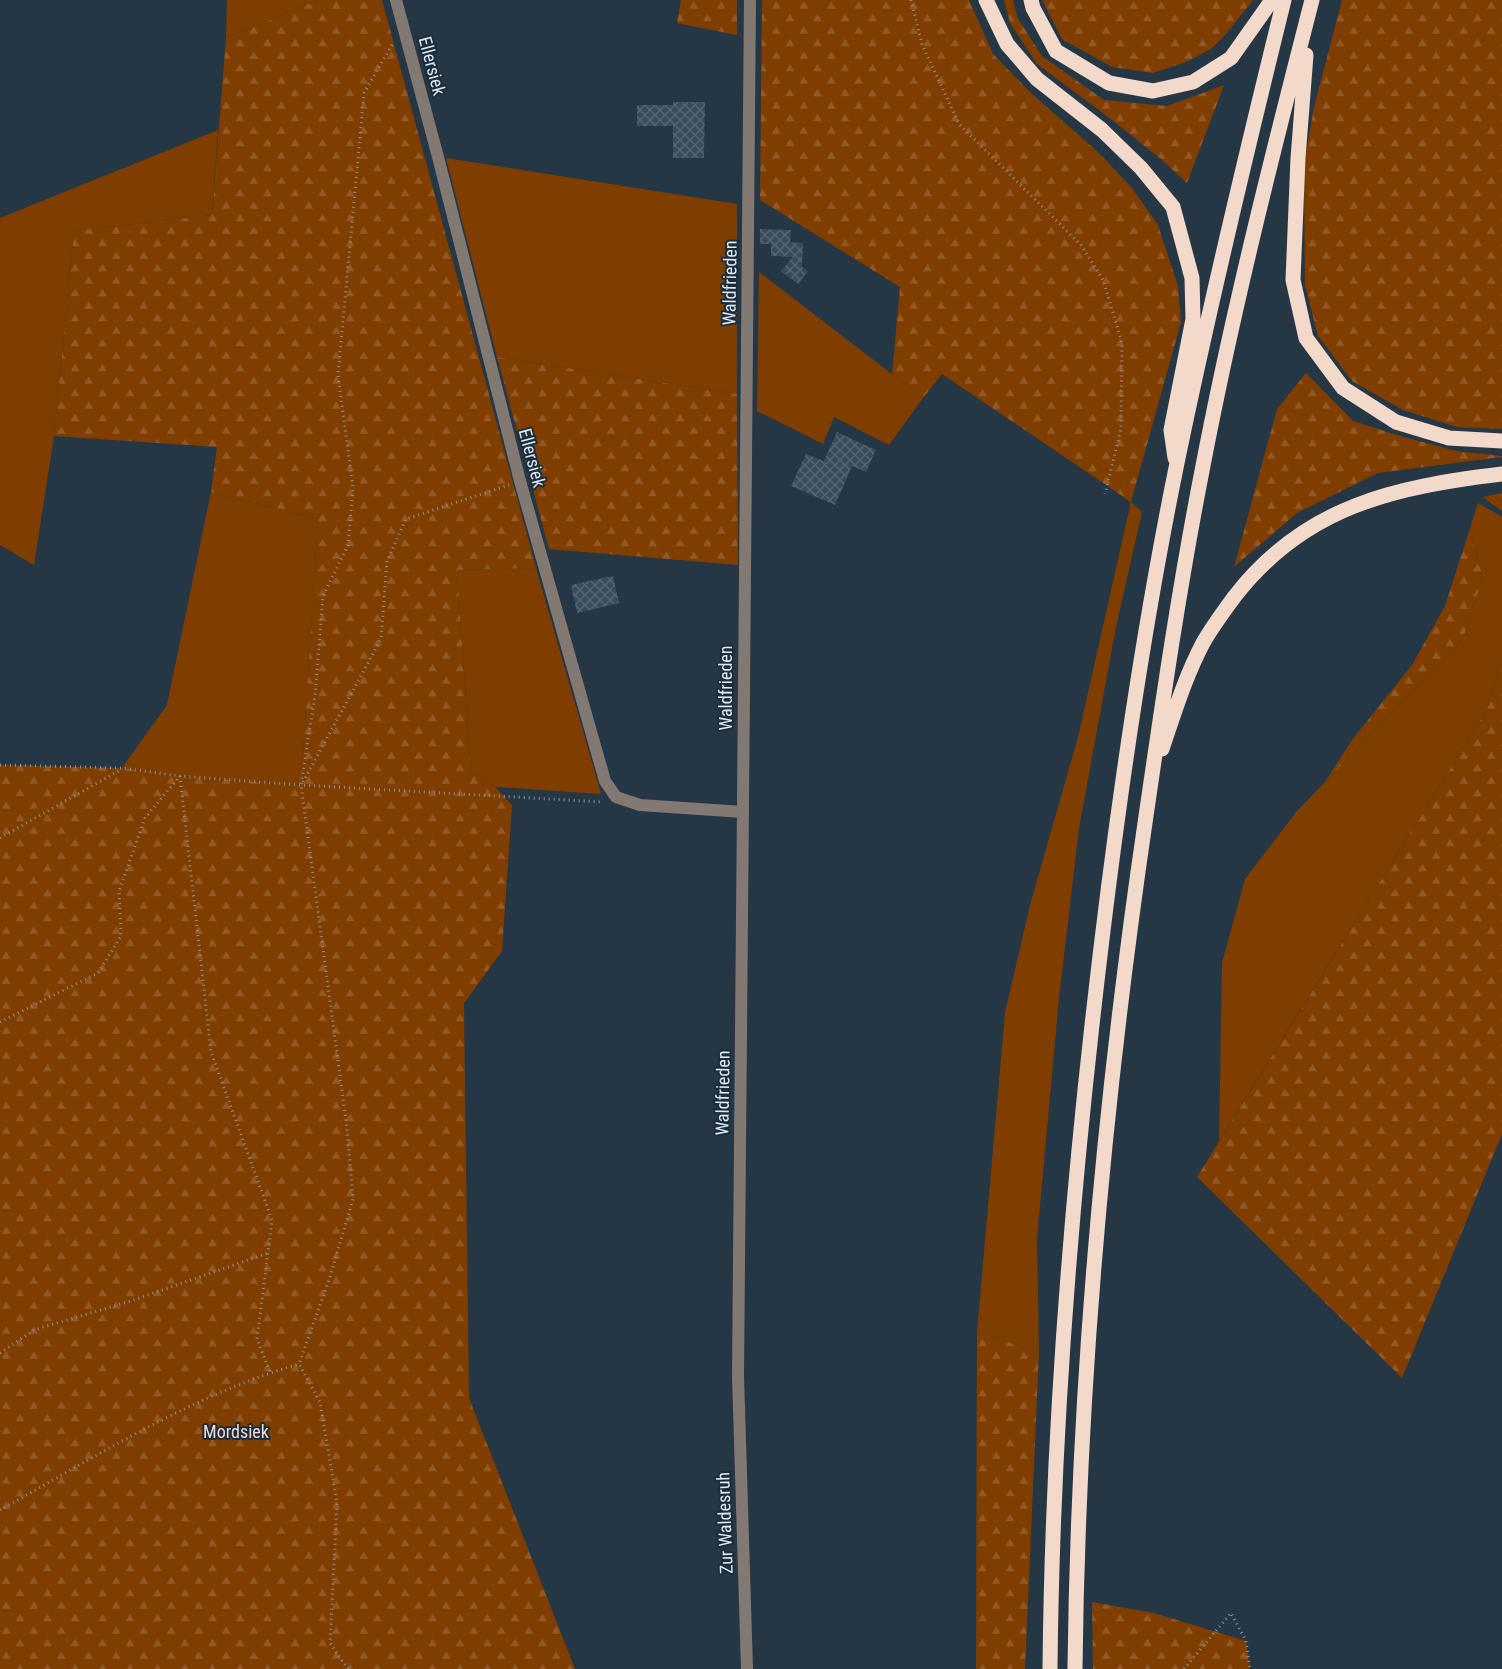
<svg xmlns="http://www.w3.org/2000/svg" width="1502" height="1669" font-family="'Roboto Condensed',sans-serif">
	<style>
		.grass { fill: #803d00 }
		.forest { fill: url(#forest-firs) }
		.building { fill: url(#building-cross-hatch) }
		.lines { fill: none; stroke-linecap: round; stroke-linejoin: round }
		.path { stroke: #8694a0; stroke-width: 3; stroke-dasharray: 1 4; stroke-linecap: butt }
		.minor { stroke: #837973; stroke-width: 12 }
		.highway { stroke: #f2d9ca; stroke-width: 15 }
		.labels { text-anchor: middle; stroke-width: 4; stroke-linejoin: round; paint-order: stroke }
		.street-label { font-size: 18px; fill: #dee9f2; stroke: #1b2c3a }
		.park-label { font-size: 18px; fill: #f1dbce; stroke: #1b2c3a }
	</style>
	<defs>
		<pattern id="forest-firs" width="22" height="20" patternUnits="userSpaceOnUse" patternTransform="scale(1.25)"><rect width="22" height="20" fill="#803d00"/><path d="M5 1l3.5 6h-7zM16 11l3.5 6h-7z" fill="#925926"/></pattern>
		<pattern id="building-cross-hatch" width="8" height="8" patternUnits="userSpaceOnUse" patternTransform="scale(1.25)"><rect width="8" height="8" fill="#3a4c5b"/><path d="M0 0l8 8M0 8l8-8" fill="none" stroke="#566673"/></pattern>
	</defs>
	<rect width="100%" height="100%" fill="#253645"/>
	<path class="grass" d="M227 0H318L226 38Z
		M218 130 212 215 74 231 54 436 34 565 0 545V218Z
		M446 158 737 204V394L497 357Z
		M759 272 923 398 889 445 834 417 823 444 757 411Z
		M211 492 318 519 301 785 180 776 122 768 167 705Z
		M1131 502 1142 512 1116 627 1079 828 1059 998 1037 1239 1039 1352 977 1332 1005 1013 1030 905 1078 737Z
		M1478 503 1502 517V666L1486 711 1219 1141 1222 963 1245 879 1297 811 1463 639 1483 578 1470 528Z
		M536 568 601 794 495 787 471 773 457 570Z"/>
	<path class="forest" d="M318 0H382L536 568 457 570 471 773 495 787 512 805 502 951 464 1003 469 1398 575 1669H0V765L122 768 180 776 301 785 318 519 211 492 217 447 54 436 74 231 212 215 226 38Z
		M681 0H737V35L677 23Z
		M762 0H969L993 54 1031 93 1098 152 1132 188 1158 225 1178 286 1181 322 1131 502 942 374 923 398 892 374 900 287 760 200Z
		M1004 0H1013L1017 17 1042 56 1104 100 1167 106 1224 85 1187 183 1162 160 1107 116 1037 64 1010 23Z
		M1042 0H1253L1226 34 1211 49 1186 62 1153 73 1112 67 1062 39Z
		M1342 0H1502V429L1457 427 1403 410 1352 381 1318 336 1305 285 1304 164 1314 107Z
		M497 357 737 394 738 565 549 549Z
		M1306 373 1353 421 1397 435 1456 451 1502 456V457L1378 473 1297 513 1234 567 1277 409Z
		M1502 493V511L1483 497Z
		M1470 528 1483 578 1463 639 1325 782 1352 740 1412 665 1445 606Z
		M1502 666V1134L1402 1378 1197 1177 1486 711Z
		M977 1332 1039 1352 1025 1669H976Z
		M1092 1602 1154 1613 1246 1641 1250 1669H1093Z"/>
	<path class="building" d="M673 102H705L704 158H673V126H637V105H673Z
		M760 229 791 230 790 242 803 243 802 267 808 271 798 284 781 271 793 257 771 256V244H760Z
		M837 432 876 450 866 472 852 466 835 505 791 486 806 454 824 461Z
		M613 576 619 603 577 613 571 585Z"/>
	<g class="lines">
		<path class="path" d="M911 0 922 44 959 124 1081 245 1103 280 1122 343 1121 429 1105 494
			M0 765 122 768 180 776 301 785 602 802
			M180 776 211 1052 272 1220 257 1339 270 1372
			M303 782 381 639 387 561 406 519 509 485
			M0 838 122 769
			M0 1022 98 973 121 936 119 891 145 818 180 776
			M0 1353 34 1330 134 1300 268 1253
			M0 1510C97 1456 192 1395 299 1364
			M348 1669 330 1643 337 1503 320 1402 299 1364 329 1280 353 1199 347 1128 301 785 315 695 323 596 348 545 353 488 338 375 364 93 393 43
			M1184 1669 1231 1613 1246 1641 1250 1669"/>
		<path class="minor" d="M396 0 438 157 520 481 605 781 616 797 640 805 743 812
			M747 1669 738 1376 750 0"/>
		<path class="highway" d="M986 0 1007 44 1037 79 1102 130 1141 168 1173 207 1192 278 1193 319 1171 430 1175 458
			M1031 0 1033 8 1056 51 1109 83 1153 91 1193 82 1231 58 1272 0
			M1306 55 1298 158 1293 280 1306 338 1343 388 1396 422 1449 438 1502 441
			M1162 749C1174 714 1185 677 1203 643 1212 627 1224 611 1235 596 1305 506 1394 487 1502 474
			M1050 1669C1052 1454 1068 1239 1092 1025 1113 837 1139 649 1177 463 1209 308 1246 154 1284 0
			M1075 1669C1078 1386 1104 1103 1145 823 1162 706 1179 588 1202 471 1232 313 1272 156 1312 0"/>
	</g>
	<g class="labels">
		<g class="street-label">
			<text transform="translate(432 66) rotate(75)" y="6">Ellersiek</text>
			<text transform="translate(730 283) rotate(-89)" y="6">Waldfrieden</text>
			<text transform="translate(532 458) rotate(75)" y="6">Ellersiek</text>
			<text transform="translate(726 688) rotate(-90)" y="6">Waldfrieden</text>
			<text transform="translate(723 1093) rotate(-89)" y="6">Waldfrieden</text>
			<text transform="translate(725 1523) rotate(-92)" y="6">Zur Waldesruh</text>
		</g>
		<g class="park-label">
			<text x="236" y="1438">Mordsiek</text>
		</g>
	</g>
</svg>
